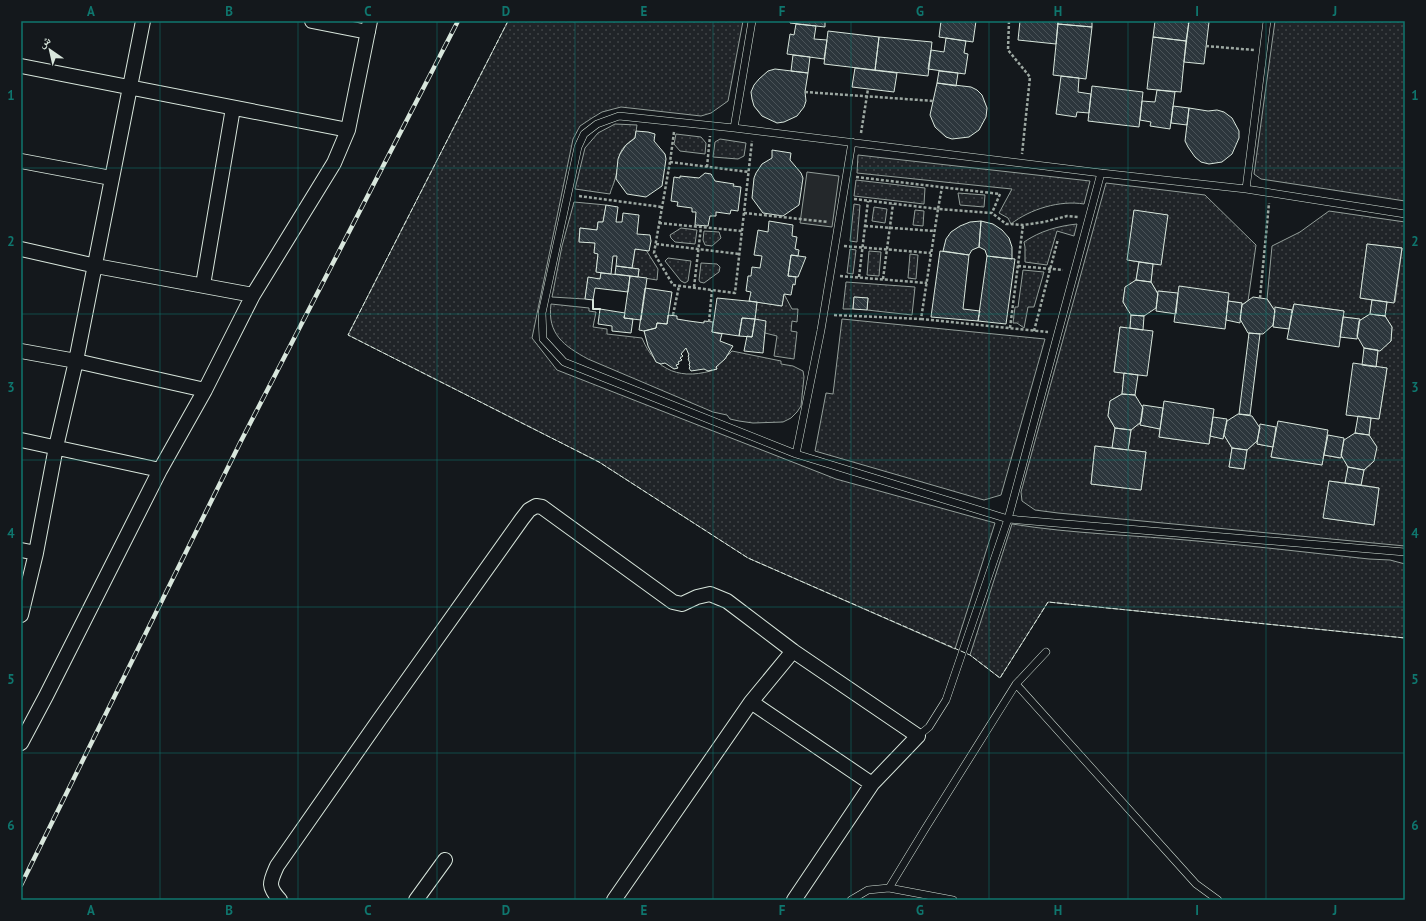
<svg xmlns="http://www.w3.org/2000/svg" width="1426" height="921" font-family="'PT Sans','Noto Naskh Arabic',sans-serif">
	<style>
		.grass { fill: url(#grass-dots); stroke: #939e99 }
		.parking { fill: #24282b; stroke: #939e99 }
		.building { fill: url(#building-back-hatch); stroke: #d8e6dc }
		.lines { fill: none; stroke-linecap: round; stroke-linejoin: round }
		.service-casing { stroke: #d8e6dc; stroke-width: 8 }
		.minor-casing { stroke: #d8e6dc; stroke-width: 16 }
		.path { stroke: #9da8a2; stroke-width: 2.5; stroke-dasharray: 3 2; stroke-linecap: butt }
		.service { stroke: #14181c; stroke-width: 7 }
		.minor { stroke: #14181c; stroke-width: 14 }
		.rail-casing { stroke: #d8e6dc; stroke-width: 4.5 }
		.rail { stroke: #14181c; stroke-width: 3; stroke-dasharray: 9; stroke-linecap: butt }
		.fence { stroke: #d8e6dc; stroke-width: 1; stroke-dasharray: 5 2; stroke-linecap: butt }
		.wall { stroke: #d8e6dc; stroke-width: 2 }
		.grid { fill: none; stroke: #0f766e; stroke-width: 1; stroke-opacity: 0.55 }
		.neatline { fill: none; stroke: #0f766e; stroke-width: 1.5 }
		.grid-label { font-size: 13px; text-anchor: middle; font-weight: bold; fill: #0f766e }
	</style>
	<defs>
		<pattern id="grass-dots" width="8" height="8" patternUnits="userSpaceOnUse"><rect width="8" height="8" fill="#202428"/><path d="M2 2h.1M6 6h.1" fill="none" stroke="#404447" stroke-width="1.8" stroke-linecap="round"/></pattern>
		<pattern id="building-back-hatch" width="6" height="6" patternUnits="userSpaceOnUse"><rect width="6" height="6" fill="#2c363c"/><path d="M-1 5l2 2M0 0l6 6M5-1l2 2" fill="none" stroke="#4a5358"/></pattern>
	</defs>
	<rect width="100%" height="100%" fill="#14181c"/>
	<path class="grass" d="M508 21H743L728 101 711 113 701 116 621 107 602 112 592 118 580 126 573 139 532 338 557 370 836 479 995 523 955 649 748 558 599 462 348 335Z
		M1275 21H1405V201L1261 179 1254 174Z
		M615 124 637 125 635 138C614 151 621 159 615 179 614 184 611 189 610 194L575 189 585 148 598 133Z
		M676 134 701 137 706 143 705 154 680 151 674 144Z
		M720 139 746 143 744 156 738 159 713 157 715 142Z
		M858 155 1090 181 1084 204C1060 200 1030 209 1011 224L1008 218 999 213 1012 189 857 173Z
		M856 180 925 188 924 204 854 196Z
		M1106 183 1205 195 1256 245 1248 301 1242 305V303L1159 291 1158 294 1151 282 1153 264H1161L1167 215 1134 211 1128 260 1139 262 1136 280 1125 288 1123 302 1131 315 1130 328 1120 327 1114 371 1124 373 1122 394 1110 401 1108 416 1115 428 1112 448 1095 446 1091 484 1141 490 1146 452 1128 450 1131 430 1141 422 1140 425 1160 429 1159 437 1209 444 1210 436 1223 438 1224 435 1232 448 1229 467 1244 469 1247 450 1257 441V444L1273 447 1271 457 1322 465 1324 455 1340 458 1341 455 1348 467 1345 483 1329 481 1324 518 1374 525 1379 488 1361 485 1364 470 1374 461 1376 447 1369 435 1371 418 1379 419 1387 368 1376 367 1378 350 1391 341 1392 327 1385 316 1387 302H1395L1402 248 1367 244 1360 298 1372 300 1370 314 1359 321V319L1343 317 1344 311 1294 304 1292 310 1276 308 1275 311 1267 299 1272 246 1300 232 1329 211 1405 222V546L1058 513 1035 510 1022 501 1021 492Z
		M958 193 985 195 984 207 960 205Z
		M574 202 606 205 603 222H598L597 230 580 228 579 241 595 243 598 254 596 271 601 273 600 279 588 278 585 299 552 297 562 246Z
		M854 204 860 205 857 242 850 241Z
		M874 207 887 209 885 223 872 221Z
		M915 210 924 211 923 226 913 225Z
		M1077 224 1074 236 1057 231 1047 265 1025 262V247L1024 242C1040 231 1058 226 1077 224Z
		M681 228 697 230 695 244 675 242 671 238 670 235Z
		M704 231 719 232 721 238 712 246 705 245 703 240Z
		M635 249 646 250 658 269 657 280 638 277 639 269 632 268Z
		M850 249 856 250 853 274 847 273Z
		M869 251 881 252 879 276 867 275Z
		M910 254 918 255 916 279 908 278Z
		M668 258 691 261 688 281 685 283 681 281 665 261Z
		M701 263 717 264 720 267 719 272 704 283 700 282 699 280Z
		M1023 270 1044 272 1034 307H1028L1024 328 1017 323H1013L1015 307H1018Z
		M846 282 915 287 912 315 867 310 868 298 854 297 853 309H843Z
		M784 294 792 309H798L797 322 792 321 791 331 797 332 794 359 774 356 777 336 765 333 755 319 757 302 782 306Z
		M551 304 589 308V311L596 312 593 327 607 329V334L642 338C656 372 682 381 717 369L716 367 732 351 781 361V364L793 366 803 371 804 377 801 406 797 412 791 418 783 422 753 423 739 421 730 419 727 415 713 412 588 359C564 346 547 334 551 304Z
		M842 319 1045 339 1001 495 984 500 815 451 826 393 833 394Z
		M1012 524C1073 534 1135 535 1197 541 1254 546 1312 553 1369 559L1390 560 1405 564V638L1048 602 1000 678 970 655Z"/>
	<path class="parking" d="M807 172 839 176 832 227 800 223Z"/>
	<path class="building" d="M790 21H825V27L790 23Z
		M941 21H976L973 42 939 37Z
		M1020 21H1058L1056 44 1018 40Z
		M1058 21H1092V27L1058 24Z
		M1155 21H1189L1186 41 1153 37Z
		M1189 21 1209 22 1204 64 1184 62Z
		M796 24 816 26 814 39 827 40 824 59 787 54 790 34 794 35Z
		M1058 24 1092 27 1086 79 1053 75Z
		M828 31 879 37 875 70 824 64Z
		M879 37 932 42 928 76 875 70Z
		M1153 37 1186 41 1181 92 1147 89Z
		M946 38 966 41 964 53 968 54 965 74 928 69 931 50 944 52Z
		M793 55 810 57 808 73 791 71Z
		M855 68 897 73 894 92 852 87Z
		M775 69 808 73 805 92 806 101 804 107 797 116 784 122 777 123 762 116 754 106 752 99 751 92 754 85 759 79 768 71Z
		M939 71 958 73 956 86 937 83Z
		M1061 76 1079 78 1078 92 1091 94 1089 113 1077 112 1076 117 1056 114Z
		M937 83 971 87 977 90 982 95 987 108 986 117 979 130 969 137 952 139 946 137 935 127 930 115Z
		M1092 86 1143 92 1139 127 1088 121Z
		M1157 90 1175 92 1170 129 1150 126 1151 122 1140 120 1142 101 1155 102Z
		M1173 106 1189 108 1187 125 1171 123Z
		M1189 108 1208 111 1217 110 1224 112 1232 118 1239 131V138L1232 154 1222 162 1209 164 1201 162 1195 157 1188 147 1185 141Z
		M636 131 648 132 655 134 654 141 665 154 666 159 662 186 646 197 627 194 616 179 618 159 620 154 626 145 635 138Z
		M772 150 791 153 790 160 801 173 803 178 799 205 783 216 763 213 752 198 754 178 756 173 762 164 772 158Z
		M705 173 711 174 715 181 734 184 733 186 741 187 738 211 731 210 730 214 716 212V216H710L708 226 695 225 696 212H692V208L677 206 678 202 671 201 674 177 680 178V176L699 178Z
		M606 205 618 207 616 222H622L623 213 639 215 637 234 650 235 651 241 649 251 635 249 632 268 616 266 617 256H613L611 274 596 272 598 254 594 253 595 243 579 242 580 228 597 230 598 222H603Z
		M1134 210 1168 215 1161 265 1127 260Z
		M769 221 793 225 792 236 797 237 795 249 799 250 798 256 791 255 788 276 796 277 795 285 793 284 791 295 784 294 782 306 749 301 751 292 746 291 748 276H751L752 267 760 268 762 256 754 255 758 230 768 232Z
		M981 221 979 247 972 250 969 255 943 251 946 239 951 232 960 226 970 222Z
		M981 221 993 224 1002 230 1009 238 1012 247V259L987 256 985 250 979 247Z
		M1367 244 1402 248 1394 303 1360 298Z
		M940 251 969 255 963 309 980 311 978 321 931 317Z
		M791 255 806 257 798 277 788 276Z
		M987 256 1015 259 1006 324 978 321Z
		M1139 262 1153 264 1151 282 1136 280Z
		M616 266 639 269 638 277 615 274Z
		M601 273 630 276 628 292 595 288 593 300 585 299 588 277 600 279Z
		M630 276 647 278 641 320 624 318Z
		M1136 280 1151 282 1158 294 1156 308 1144 316 1131 315 1123 302 1125 287Z
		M1179 286 1229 293 1225 329 1174 322Z
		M645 288 672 292 667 324 657 323 656 328 644 331 639 330Z
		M1158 291 1178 293 1176 314 1156 311Z
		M854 297 868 298 867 310 853 309Z
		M1253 297 1267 299 1275 311 1273 325 1263 334 1248 333 1240 319 1242 305Z
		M717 298 757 302 755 319 742 318 739 336 712 332Z
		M1372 300 1387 302 1385 316 1370 314Z
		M1228 301 1242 303 1240 323 1226 320Z
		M1294 304 1344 311 1339 347 1287 339Z
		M1275 307 1292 310 1289 329 1273 327Z
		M600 309 625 313 624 318 633 319 631 333 612 331V326L598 324Z
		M1370 314 1385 316 1392 327 1391 341 1380 351 1364 348 1357 336 1359 321Z
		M668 315 677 316V319L689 321 704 323V321L713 322 712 332 722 334 720 341 733 346 725 359 716 367 717 369 708 371 704 369 691 371 689 368 690 367 689 364 690 363 688 359 689 358 688 356 689 355 686 348 681 354 683 356 680 358 682 360 678 362 679 364 676 365 678 368 674 369 665 363 661 364 656 362 648 346 644 331 656 328 657 323 667 324Z
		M1131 315 1144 316 1143 330 1130 328Z
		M1343 317 1360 319 1357 339 1340 337Z
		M742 318 755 319 752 337 739 336Z
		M755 319 766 321 763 353 744 351 747 336 752 337Z
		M1120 327 1153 331 1147 376 1114 372Z
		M1249 333 1260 334 1250 415 1239 414Z
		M1364 348 1378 350 1376 367 1362 365Z
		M1353 363 1387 368 1379 419 1346 415Z
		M1124 373 1138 375 1135 395 1122 394Z
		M1122 394 1135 395 1143 408 1141 422 1131 430 1115 428 1108 416 1110 401Z
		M1164 401 1214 409 1209 444 1159 437Z
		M1143 405 1163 408 1160 429 1140 425Z
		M1238 414 1252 416 1260 428 1257 441 1247 450 1232 448 1224 435 1227 421Z
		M1358 416 1371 418 1369 435 1355 433Z
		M1213 417 1227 419 1223 439 1210 436Z
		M1278 421 1328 430 1322 465 1271 457Z
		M1260 424 1276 427 1273 447 1257 444Z
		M1115 428 1131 430 1128 450 1112 448Z
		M1355 433 1369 435 1377 447 1374 461 1364 470 1348 467 1341 455 1344 440Z
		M1328 435 1344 438 1341 458 1324 455Z
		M1095 446 1146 452 1141 490 1091 484Z
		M1232 448 1247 450 1244 469 1229 467Z
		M1348 467 1364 470 1361 485 1345 483Z
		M1329 481 1379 488 1374 525 1323 518Z"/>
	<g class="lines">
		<g class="service-casing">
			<path id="service" d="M734 128 752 21
				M1246 189 1267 21
				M1405 214 1246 189 1101 173 734 128 619 116 597 124 584 134 578 147 542 313 543 339 564 362 796 454 1008 519 1405 552
				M796 454 821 330 852 142
				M1016 684 1196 884 1218 900
				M918 736 929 727 946 700 1008 519 1101 173
				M889 888 925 829 1016 684 1046 652
				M851 900 868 890 889 888 953 900"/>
		</g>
		<g class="minor-casing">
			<path id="minor" d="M312 21 368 32
				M21 66 348 130
				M21 161 111 178
				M21 249 96 266 253 295
				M203 285 233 108
				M21 351 76 361 205 390
				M21 440 160 470
				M21 550 36 553
				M21 615 36 553 56 447 76 361 143 21
				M751 702 872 784
				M21 743 46 696 160 470 205 390 253 295 334 163 348 130 370 21
				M280 900C267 886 270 882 277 866L379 720 522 519 529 510 536 506 542 507 673 602 682 604 697 597 710 594 727 601 793 651 918 736 872 784 794 900
				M416 900 445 860
				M614 900 751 702 793 651"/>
		</g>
		<path class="path" d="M1009 21 1008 50 1030 77 1022 154
			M1206 46 1254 50
			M805 92 934 101
			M674 132 670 162 654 253 673 285 735 293 752 141
			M861 133 868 89
			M670 162 749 172
			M707 167 710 136
			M856 177 1000 194 992 213
			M579 196 662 207
			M854 199 938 209 942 187
			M744 213 828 222
			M659 223 742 231
			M865 226 935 231
			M656 244 739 254
			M844 246 931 253
			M1018 266 1063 270
			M840 276 927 283
			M859 277 868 201
			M883 279 893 204
			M694 287 701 227
			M1260 298 1269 203
			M673 315 679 286
			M834 315 921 319 938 209 992 213 1006 224H1011L1023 225 1044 222 1067 216 1079 217
			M921 319 1048 332
			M709 322 712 290
			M1010 328 1023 225
			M1034 331 1058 239"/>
		<use href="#service" class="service"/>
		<use href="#minor" class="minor"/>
		<g class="rail-casing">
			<path id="rail" d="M21 885 241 441 458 21"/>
		</g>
		<use href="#rail" class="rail"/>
		<path class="fence" d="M508 21 348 335 599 462 748 558 970 655 1000 678 1048 602 1405 638"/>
		<path class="wall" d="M593 300V309H600"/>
	</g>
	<path class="grid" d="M160 21V900M298 21V900M437 21V900M575 21V900M713 21V900M851 21V900M989 21V900M1128 21V900M1266 21V900M21 168H1405M21 314H1405M21 460H1405M21 607H1405M21 753H1405"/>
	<rect width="1426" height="921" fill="none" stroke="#14181c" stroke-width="44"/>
	<g transform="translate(50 50) rotate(326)" stroke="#14181c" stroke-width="3" paint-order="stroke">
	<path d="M0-3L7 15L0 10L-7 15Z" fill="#d8e6dc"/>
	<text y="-6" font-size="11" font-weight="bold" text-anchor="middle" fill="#d8e6dc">ش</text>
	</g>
	<rect x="22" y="22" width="1382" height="877" class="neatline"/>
	<g class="grid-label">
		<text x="91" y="16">A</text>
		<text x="229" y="16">B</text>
		<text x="368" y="16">C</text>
		<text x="506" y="16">D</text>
		<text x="644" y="16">E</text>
		<text x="782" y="16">F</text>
		<text x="920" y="16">G</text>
		<text x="1058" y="16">H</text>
		<text x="1197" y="16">I</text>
		<text x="1335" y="16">J</text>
		<text x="11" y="100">1</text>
		<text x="1415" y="100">1</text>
		<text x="11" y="246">2</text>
		<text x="1415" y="246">2</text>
		<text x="11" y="392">3</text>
		<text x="1415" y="392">3</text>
		<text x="11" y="538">4</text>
		<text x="1415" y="538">4</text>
		<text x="11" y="684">5</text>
		<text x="1415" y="684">5</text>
		<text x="11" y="830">6</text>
		<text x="1415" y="830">6</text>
		<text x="91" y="915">A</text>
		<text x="229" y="915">B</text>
		<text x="368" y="915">C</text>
		<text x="506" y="915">D</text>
		<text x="644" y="915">E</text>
		<text x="782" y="915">F</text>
		<text x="920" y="915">G</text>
		<text x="1058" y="915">H</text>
		<text x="1197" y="915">I</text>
		<text x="1335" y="915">J</text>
	</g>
</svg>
